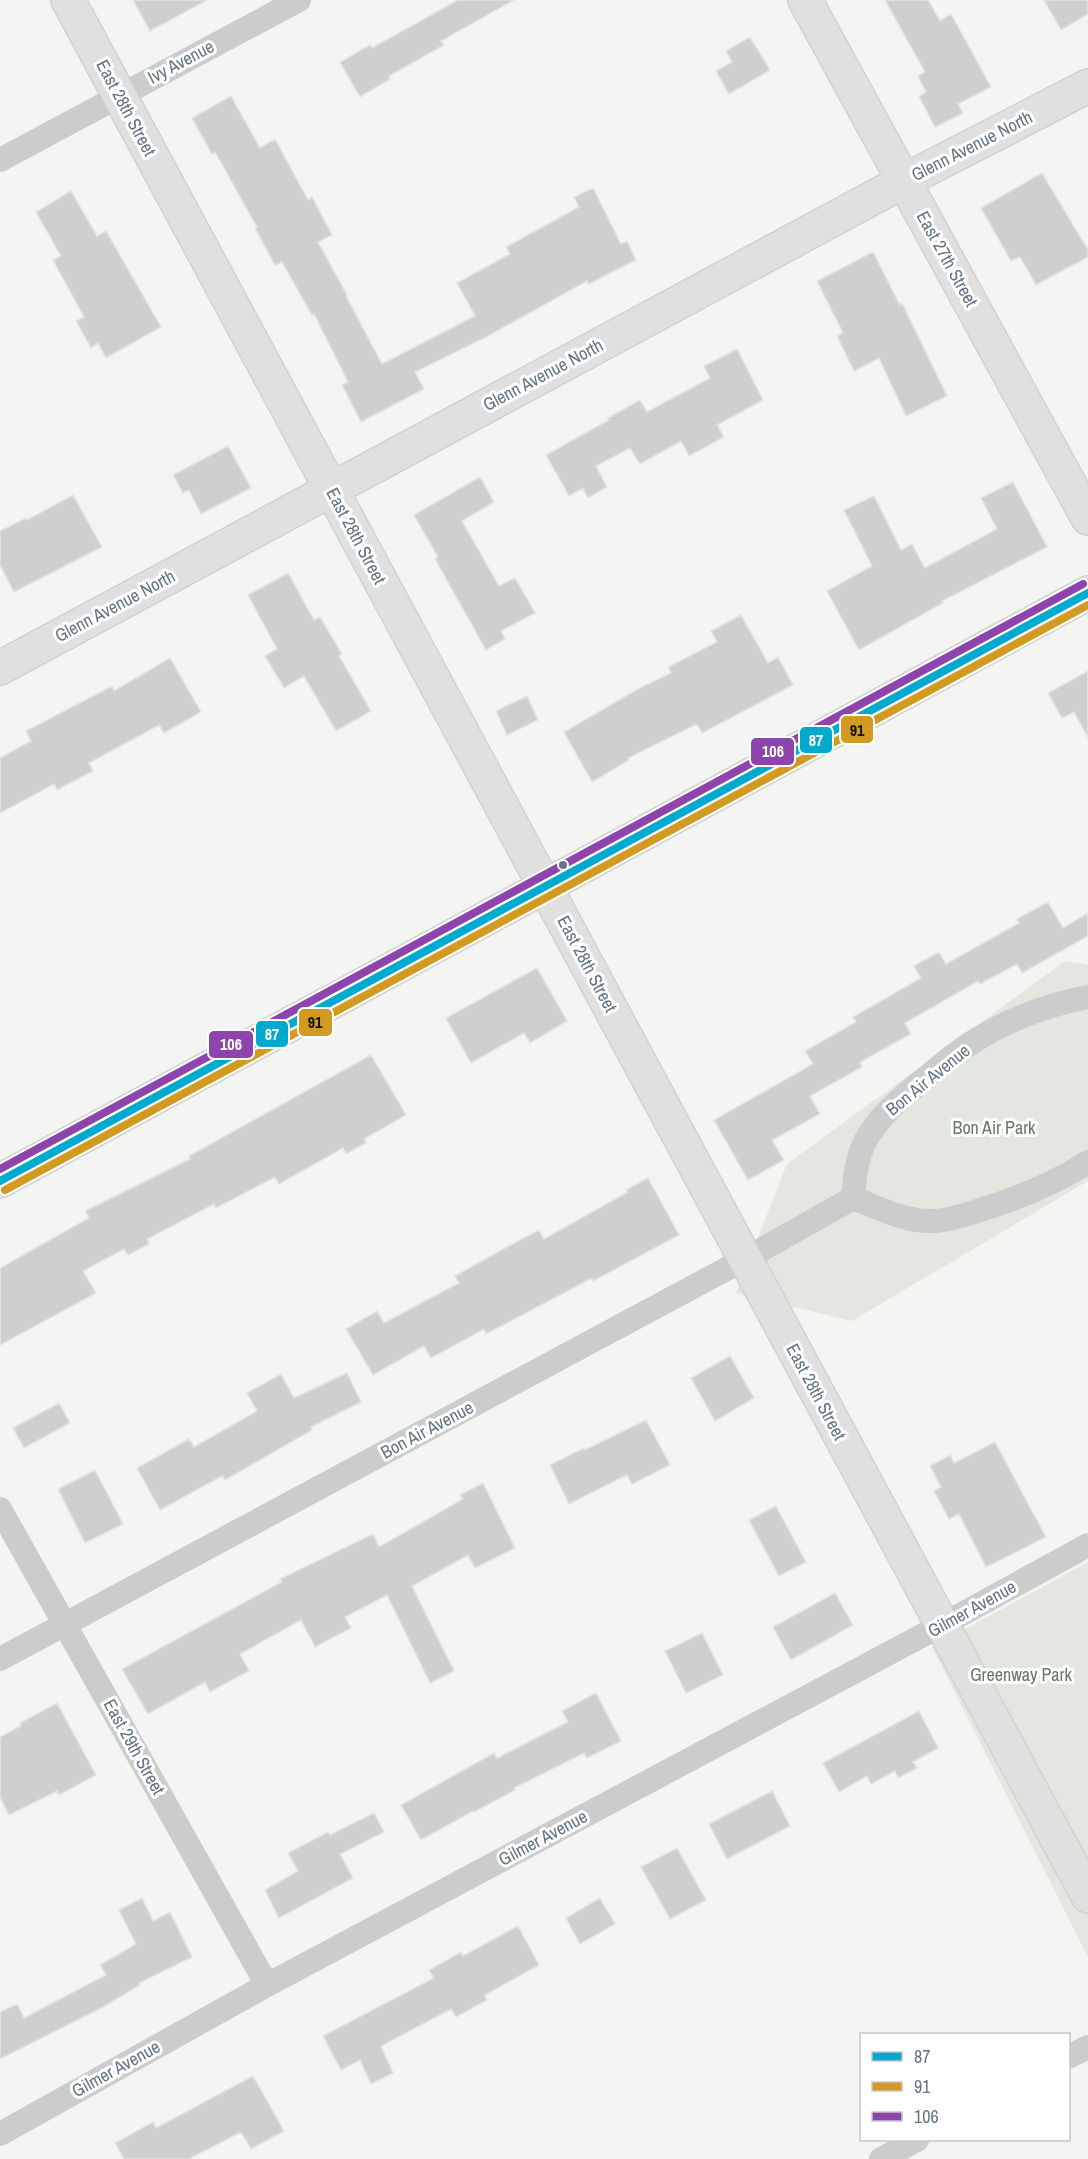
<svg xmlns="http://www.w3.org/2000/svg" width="1088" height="2159" font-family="'Archivo Narrow',sans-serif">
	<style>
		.green { fill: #e4e7e0 }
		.building { fill: #ced0d0; stroke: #e3e3e2; stroke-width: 1.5 }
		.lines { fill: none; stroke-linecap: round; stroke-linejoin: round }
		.secondary-casing { stroke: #d0d2d2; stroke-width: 36 }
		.street { stroke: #cbcdcd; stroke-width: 24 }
		.secondary { stroke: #e0e0e0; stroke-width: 33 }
		.bus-1-casing { stroke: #fff; stroke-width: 12 }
		.bus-2-casing { stroke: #fff; stroke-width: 12 }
		.bus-3-casing { stroke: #fff; stroke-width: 12 }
		.bus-1 { stroke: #00a9ce; stroke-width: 8 }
		.bus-2 { stroke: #d29a21; stroke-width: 8 }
		.bus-3 { stroke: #8e44ad; stroke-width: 8 }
		.bus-dot { fill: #637583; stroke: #fff; stroke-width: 2 }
		.labels { text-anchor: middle; stroke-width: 6; stroke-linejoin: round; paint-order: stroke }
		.street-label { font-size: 18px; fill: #637583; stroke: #fff }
		.park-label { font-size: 18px; fill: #677a62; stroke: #fff }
		.line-badge { stroke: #fff; stroke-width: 2 }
		.badge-label { font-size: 16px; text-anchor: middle; font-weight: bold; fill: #fff }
		.pale-badge-label { font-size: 16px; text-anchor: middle; font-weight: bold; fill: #111 }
	</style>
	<rect width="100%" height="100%" fill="#f4f4f2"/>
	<path class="green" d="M1065 961 1088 965V1181L852 1321 736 1293 787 1164Z
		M1088 1562V1957L932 1647Z"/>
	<path class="building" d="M133 0H207L150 31Z
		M458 0H514L441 41 444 45 389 76 390 79 360 97 340 62 370 45 372 48Z
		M885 0H928L940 21 951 14 991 87 958 104 963 113 935 127 919 96 926 92 918 76 925 72Z
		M1044 0H1088V14L1061 30Z
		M750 37 770 70 729 94 716 71 732 62 726 51Z
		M231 96 260 148 275 139 308 200 312 197 332 235 318 242 347 295 346 296 382 364 475 316 457 283 510 254 506 247 579 207 574 197 593 188 621 244 627 241 636 260 589 284 587 281 486 337 415 372 424 389 361 422 342 385 348 382 314 314 312 315 282 262 275 265 255 228 257 227 215 152 212 154 192 118Z
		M1042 173 1088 250V257L1036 285 1020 257 1011 261 981 208Z
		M71 191 97 236 106 231 161 327 106 358 98 343 91 348 76 321 84 317 53 260 61 256 36 212Z
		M873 252 900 305 902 303 947 396 906 416 879 358 854 371 837 336 843 333 817 281Z
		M737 349 763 400 717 425 724 437 689 456 681 441 640 464 630 448 596 466 607 487 588 498 583 488 569 496 546 455 609 420 608 418 640 400 647 412 710 378 704 366Z
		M228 446 251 488 201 514 189 490 183 493 173 475Z
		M480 477 494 502 462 521 499 586 515 578 535 613 501 631 505 639 486 650 435 559 438 557 414 515Z
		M1013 482 1047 547 942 601 943 603 859 650 827 591 872 566 844 510 874 496 901 550 912 544 925 568 997 529 981 498Z
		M73 495 102 547 14 592 0 565V531L26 518 27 520Z
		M288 573 314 620 320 617 342 654 339 656 371 711 336 731 304 676 284 688 265 656 277 649 248 595Z
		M741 615 768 663 778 657 793 685 702 733 697 724 628 758 629 760 592 782 564 732 638 689 671 673 668 667 717 642 711 631Z
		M170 658 201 712 164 733 159 725 89 763 93 771 57 790 54 784 0 813V758L31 741 26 731 112 686 114 691Z
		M1088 671V738L1074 712 1062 718 1048 693Z
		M527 696 538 720 507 735 496 711Z
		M1048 902 1063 928 1088 913V936L1022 973 1017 964 980 984 978 981 905 1023 911 1034 860 1062 862 1067 810 1096 820 1114 772 1140 784 1160 748 1180 714 1120 813 1064 805 1051 856 1022 853 1017 921 978 914 966 939 952 946 964 1019 923 1017 919Z
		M537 968 567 1021 530 1043 524 1033 471 1063 446 1018Z
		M371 1055 406 1115 364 1139 366 1143 346 1154 343 1148 279 1184 275 1177 216 1208 214 1204 147 1239 149 1244 128 1255 124 1249 83 1271 96 1293 0 1345V1268L89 1218 85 1211 190 1159 189 1156Z
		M648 1178 679 1235 593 1281 592 1278 486 1334 484 1329 431 1358 424 1346 373 1375 346 1329 377 1311 384 1323 459 1283 455 1276 507 1247 539 1230 544 1239 628 1192 626 1190Z
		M730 1356 754 1398 715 1421 691 1378Z
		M347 1373 361 1402 311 1427 312 1430 225 1480 222 1476 160 1510 137 1468 189 1439 194 1447 257 1411 247 1393 281 1374 294 1398Z
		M59 1403 70 1423 24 1448 13 1428Z
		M646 1420 670 1465 632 1484 627 1475 569 1504 550 1465 584 1448 585 1450Z
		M995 1442 1046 1537 986 1567 959 1514 949 1519 934 1491 941 1487 930 1466 950 1455 954 1463Z
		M95 1470 123 1524 85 1543 58 1489Z
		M483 1483 515 1548 475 1568 468 1555 412 1586 454 1671 430 1683 387 1595 345 1617 351 1628 315 1647 301 1620 240 1654 249 1671 210 1692 205 1682 148 1714 122 1669 282 1582 280 1579 373 1534 379 1547 463 1499 460 1495Z
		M776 1506 806 1562 779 1576 749 1520Z
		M835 1593 853 1625 791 1660 773 1627Z
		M702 1633 723 1675 686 1693 665 1651Z
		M596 1693 621 1741 587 1758 584 1753 514 1788 515 1790 474 1812 473 1811 421 1840 401 1805 494 1753 497 1758 568 1722 562 1711Z
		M57 1703 96 1775 59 1795 57 1791 9 1815 0 1797V1737L21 1726 20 1723Z
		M919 1711 938 1748 913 1762 917 1768 898 1778 895 1771 871 1784 867 1776 839 1792 823 1763Z
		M772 1791 790 1826 727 1859 709 1824Z
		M374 1813 384 1832 340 1854 353 1878 279 1918 265 1890 298 1871 288 1853 328 1832 330 1835Z
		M677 1848 706 1900 670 1919 641 1867Z
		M142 1898 153 1921 170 1912 192 1957 139 1983 140 1985 103 2007 0 2059V2012L17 2004 24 2018 106 1975 100 1965 136 1944 119 1910Z
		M600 1898 615 1924 580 1944 566 1918Z
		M518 1926 539 1965 485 1995 487 2000 456 2017 451 2009 381 2046 393 2073 371 2084 360 2060 341 2070 323 2036 434 1978 429 1970 461 1952 463 1956Z
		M253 2076 284 2131 251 2149 241 2132 189 2159H124L115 2143 153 2122 156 2128Z"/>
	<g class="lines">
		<g class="secondary-casing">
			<path id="secondary" d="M68 0 1088 1896
				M805 0 1088 518
				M0 668 904 181 1088 86
				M0 1181 1088 593"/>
		</g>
		<path class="street" d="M0 160 299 0
			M853 1198C855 1178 856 1158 866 1140 879 1116 901 1098 922 1081 934 1071 946 1061 958 1052 995 1025 1043 1005 1088 997
			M853 1198C878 1208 906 1222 933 1221 946 1221 961 1216 974 1212 1014 1200 1052 1185 1088 1162
			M0 1509 267 1985
			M0 1659 745 1259 853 1198
			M1068 2057 1088 2047
			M0 2134 267 1985 942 1625 1088 1545
			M881 2159 917 2140"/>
		<use href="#secondary" class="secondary"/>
		<g class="bus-1-casing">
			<path id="bus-1" d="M0 1181 1088 593"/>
		</g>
		<g class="bus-2-casing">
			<path id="bus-2" d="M5 1190 1088 605"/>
		</g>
		<g class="bus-3-casing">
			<path id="bus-3" d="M0 1169 1083 584"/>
		</g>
		<use href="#bus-1" class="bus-1"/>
		<use href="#bus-2" class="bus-2"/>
		<use href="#bus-3" class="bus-3"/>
	</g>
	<circle class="bus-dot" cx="563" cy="865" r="5"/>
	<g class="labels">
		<g class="street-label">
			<text transform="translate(181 62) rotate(-28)" y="6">Ivy Avenue</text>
			<text transform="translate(126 108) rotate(62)" y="6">East 28th Street</text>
			<text transform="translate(972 146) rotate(-27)" y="6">Glenn Avenue North</text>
			<text transform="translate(947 259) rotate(61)" y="6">East 27th Street</text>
			<text transform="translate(543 375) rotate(-28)" y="6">Glenn Avenue North</text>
			<text transform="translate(356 536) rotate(62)" y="6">East 28th Street</text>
			<text transform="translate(115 606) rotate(-28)" y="6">Glenn Avenue North</text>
			<text transform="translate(587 964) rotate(62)" y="6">East 28th Street</text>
			<text transform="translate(928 1080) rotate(-39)" y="6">Bon Air Avenue</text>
			<text transform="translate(816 1392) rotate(62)" y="6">East 28th Street</text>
			<text transform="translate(427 1430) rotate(-28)" y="6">Bon Air Avenue</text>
			<text transform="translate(972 1609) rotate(-29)" y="6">Gilmer Avenue</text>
			<text transform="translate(134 1747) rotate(61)" y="6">East 29th Street</text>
			<text transform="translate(543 1838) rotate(-28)" y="6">Gilmer Avenue</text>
			<text transform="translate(116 2069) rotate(-29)" y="6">Gilmer Avenue</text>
		</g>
		<g class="park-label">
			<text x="994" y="1134">Bon Air Park</text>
			<text x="1021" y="1681">Greenway Park</text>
		</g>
	</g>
	<g class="line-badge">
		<rect x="840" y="715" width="34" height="29" rx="6" fill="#d29a21"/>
		<rect x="799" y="726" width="34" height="28" rx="6" fill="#00a9ce"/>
		<rect x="750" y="737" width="45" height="29" rx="6" fill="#8e44ad"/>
		<rect x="298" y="1008" width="35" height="29" rx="6" fill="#d29a21"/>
		<rect x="255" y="1020" width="34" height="28" rx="6" fill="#00a9ce"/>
		<rect x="208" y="1030" width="46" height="29" rx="6" fill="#8e44ad"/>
	</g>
	<g class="badge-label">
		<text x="816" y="746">87</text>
		<text x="773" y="757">106</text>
		<text x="272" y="1040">87</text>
		<text x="231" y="1050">106</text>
	</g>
	<g class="pale-badge-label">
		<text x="857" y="736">91</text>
		<text x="315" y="1028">91</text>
	</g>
	<rect x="860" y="2033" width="210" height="108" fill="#ffffff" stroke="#c1c8cd" stroke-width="1.5"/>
	<rect x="872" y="2052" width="30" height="9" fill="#00a9ce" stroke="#c1c8cd" stroke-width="1.5"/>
	<text x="914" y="2063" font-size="18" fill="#637583">87</text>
	<rect x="872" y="2082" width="30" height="9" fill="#d29a21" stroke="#c1c8cd" stroke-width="1.5"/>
	<text x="914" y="2093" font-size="18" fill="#637583">91</text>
	<rect x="872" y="2112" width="30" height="9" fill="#8e44ad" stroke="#c1c8cd" stroke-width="1.5"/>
	<text x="914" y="2123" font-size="18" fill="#637583">106</text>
</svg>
